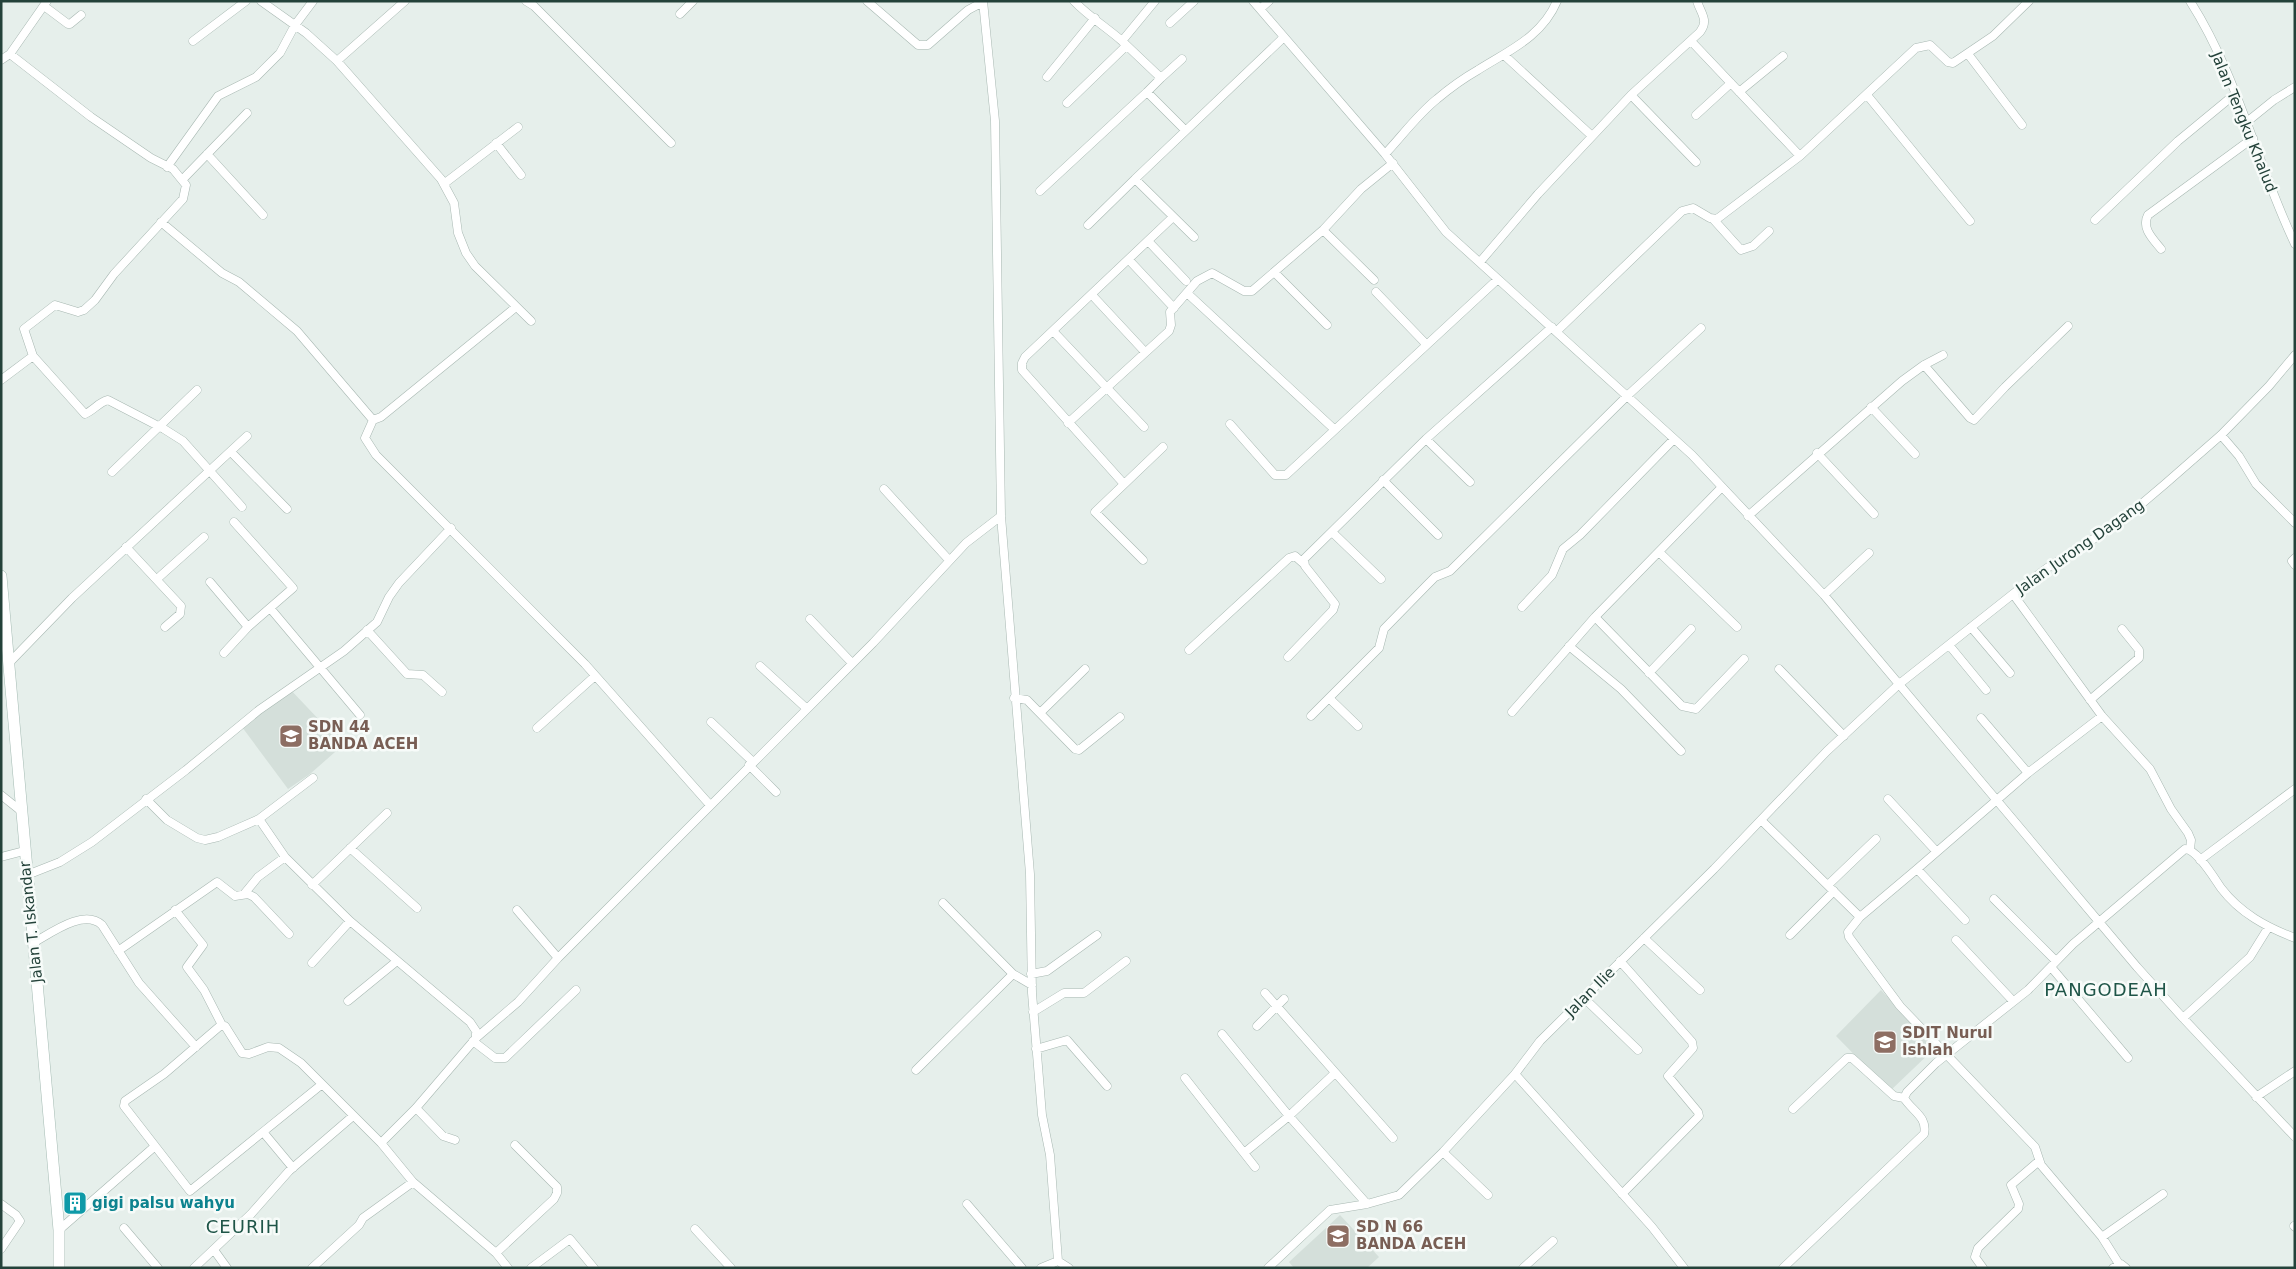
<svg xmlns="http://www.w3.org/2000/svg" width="2296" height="1269" font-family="'DejaVu Sans',sans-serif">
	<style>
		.built { fill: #d4dfda }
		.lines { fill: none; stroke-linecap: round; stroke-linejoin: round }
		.street-casing { stroke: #a8b8b2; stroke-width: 9 }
		.secondary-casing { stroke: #a4bbb3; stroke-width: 12 }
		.street { stroke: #fff; stroke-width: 8 }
		.secondary { stroke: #fff; stroke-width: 11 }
		.labels { text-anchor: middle; stroke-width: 5; stroke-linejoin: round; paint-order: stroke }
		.street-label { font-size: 15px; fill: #24423a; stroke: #f7fbf9 }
		.education-label { font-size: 15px; font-weight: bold; fill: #785e54; stroke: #f7fbf9; text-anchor: start }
		.culture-label { font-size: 15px; font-weight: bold; fill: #0d838f; stroke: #f7fbf9; text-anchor: start }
		.quarter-label { font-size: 18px; letter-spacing: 1px; fill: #1f5548; stroke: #f7fbf9 }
	</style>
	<rect width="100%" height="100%" fill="#e6efeb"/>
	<path class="built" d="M288 687 343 745 310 774 288 789 242 727Z
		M1881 990 1935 1048 1890 1091 1836 1036Z
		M1340 1215 1379 1257 1367 1268H1294L1289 1262Z"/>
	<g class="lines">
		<g class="street-casing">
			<path id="street" d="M47 1 10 54 91 117 151 158 173 169 186 185 183 199 114 274 95 300 84 310 78 312 55 305 24 329 33 356 85 414C94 410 99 402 108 400L164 429 183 441 242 507
				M261 1 306 33 337 61 441 179 454 203 458 233 466 253 475 266 531 321
				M526 1 534 6 671 143
				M867 1 918 45H928L968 10 983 2
				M983 1 995 121 1001 516 1030 874 1032 993 1042 1115 1050 1155 1058 1261
				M1074 1C1088 16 1106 27 1122 41
				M1155 1 1122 41 1161 78 1147 92 1185 130
				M1253 1 1385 154 1446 232 1692 455 1824 595 2137 967 2183 1018 2250 957 2268 928
				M2190 1C2238 76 2257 165 2295 244
				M44 6 68 24H70L81 15
				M1260 9 1269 1
				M680 14 693 1
				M1170 23 1194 1
				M193 41 246 1
				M1691 41 1800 156
				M1968 54 2022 125
				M1504 55 1592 136
				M1 60 10 54
				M337 61 405 1
				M1047 77 1095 18
				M1161 78 1182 59
				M1739 92 1783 56
				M1631 95 1696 162
				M1867 95 1970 221
				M1067 103 1126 46
				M1696 115 1731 83
				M2248 121 2274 100 2295 87
				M496 143 521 175
				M207 154 263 215
				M1385 154C1402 136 1418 114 1437 99 1450 88 1464 78 1478 70 1508 51 1542 37 1557 1
				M167 167 218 96 256 77 280 53 295 25 313 1
				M183 179 247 113
				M441 179 445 183 518 127
				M1040 191 1147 92
				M1714 220 1741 250 1753 246 1769 231
				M2095 220 2178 141 2235 94
				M161 222 222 273 239 282 297 331 373 420 381 417 516 307
				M1088 225 1135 179
				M1323 230 1374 280
				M1194 237 1135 179 1283 38
				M1148 241 1186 281
				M2161 249C2153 239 2141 228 2148 215L2253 138
				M1129 260 1174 308
				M1480 262 1538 194 1631 95 1700 32C1709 20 1701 14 1697 1
				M1274 272 1327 325
				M1376 292 1426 344
				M1187 293 1334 429
				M1092 295 1145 352
				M1053 331 1144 427
				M1557 331 1682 211 1693 208 1710 218 1717 219 1800 156 1916 48 1930 45 1948 62 1953 63 1993 36 2029 1
				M1924 365 1970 418 1974 420 2005 387 2068 326
				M1 380 33 356
				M1871 407 1915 454
				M373 420 365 438 376 455 585 664 710 805
				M1068 423 1169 331 1171 325 1170 312 1197 281 1212 273 1244 291H1252L1323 230 1361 189 1393 163
				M1230 424 1275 475H1286L1498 279
				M2221 435 2239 456 2256 484 2295 523
				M1426 439 1470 482
				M231 452 287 509
				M1817 453 1874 514
				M112 472 197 390
				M1383 480 1438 535
				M1124 484 1022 370V363L1025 357 1173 217
				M884 489 949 560
				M1748 516 1902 381 1924 365 1943 355
				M1332 532 1381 579
				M126 547 181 606 180 614 165 627
				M1659 552 1737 627
				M2295 558 2292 561 2295 565
				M1143 560 1095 512 1163 447
				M157 579 204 537
				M210 582 248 627
				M2013 594 2102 716 2150 769 2171 809 2188 833 2191 840 2190 849
				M1824 595 1869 553
				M1522 607 1552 575 1563 549 1580 535 1674 439
				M270 608 360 715
				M1595 617 1682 706 1696 709 1744 659
				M810 619 852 663
				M1971 627 2010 673
				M367 630 407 674 423 675 442 692
				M1949 645 1986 690
				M1569 646 1621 689 1681 751
				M1189 650 1289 558 1295 556 1303 563
				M224 653 248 627 293 588 234 522
				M1288 657 1333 610 1335 604 1305 566 1304 559 1426 439 1552 327
				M10 662 72 598 247 436
				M760 666 806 708
				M1779 669 1844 736
				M1649 673 1691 629
				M1014 698 1027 700 1075 749 1079 750 1120 717
				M1329 698 1358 726
				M2090 700 2139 658V650L2122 629
				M1512 712 1595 617 1722 487
				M1040 713 1085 669
				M1311 716 1379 648 1384 629 1427 585 1435 577 1450 571 1627 396 1701 328
				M711 722 753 762
				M537 728 595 676
				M749 765 776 792
				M2028 773 2102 716
				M1 795 21 811
				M146 799 167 820 197 838 205 840 218 837 259 819 313 778
				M1888 799 1936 851
				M259 819 285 857 350 921 470 1022 476 1031V1038L416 1108 381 1143
				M1761 820 1860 917 1917 869
				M350 848 417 908
				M1 857 24 851
				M2200 860 2295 789
				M27 875 60 862 92 842 186 770 259 710 344 651 377 622 389 597 399 583 451 528
				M312 885 387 813
				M1828 885 1876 839
				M244 894 258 877 285 857
				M1994 899 2056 961
				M943 903 1013 974 1032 985
				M175 910 203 945 187 967 204 990 222 1025
				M517 910 558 958
				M1860 917 1848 932 1849 937 1900 1006 2035 1147 2041 1165 2102 1237 2119 1264
				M1965 920 1917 869 2028 773 1981 718
				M1790 935 1834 891
				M1644 938 1700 990
				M1956 940 2013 1001
				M33 943C51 933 84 908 102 925L139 983 196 1047
				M118 951 217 882 235 896 248 894 254 897 289 934
				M1620 961 1692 1042 1693 1048 1668 1076 1698 1112 1699 1116 1622 1194
				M312 963 350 921
				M2051 967 2128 1058
				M1031 974 1047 971 1097 935
				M1265 993 1393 1138
				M1584 998 1638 1050
				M348 1001 397 961
				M1033 1012 1064 993H1084L1126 961
				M2183 1018 2295 1137
				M1257 1026 1284 999
				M1222 1034 1289 1116 1367 1204
				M476 1038 518 1002 558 958 873 643 966 543 1001 516
				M473 1041 495 1058H505L576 990
				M1036 1049 1067 1040 1107 1086
				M916 1070 1013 974
				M1515 1074 1652 1227 1684 1268
				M1185 1078 1255 1167
				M321 1085 190 1191 124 1106 125 1101 164 1074 220 1026H225L242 1053 249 1054 268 1047 279 1048 301 1063 381 1143 413 1182 496 1253 508 1268
				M2256 1097 2295 1071
				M416 1108 443 1136 455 1140
				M1793 1109 1847 1058H1852L1894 1096 1904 1098
				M263 1132 293 1168
				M1443 1152 1488 1195
				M1244 1153 1289 1116 1335 1073
				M1 1204 16 1215 20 1221 1 1249
				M967 1204 1022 1268
				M2294 1226 2295 1227
				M124 1228 158 1268
				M695 1229 731 1268
				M59 1230 154 1147
				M2102 1237 2163 1194
				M214 1250 227 1268
				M496 1253 554 1199 557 1193V1187L515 1145
				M194 1268 251 1214 289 1171 353 1116
				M312 1268 359 1225 363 1218 413 1182
				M531 1268 570 1239 594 1268
				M1041 1268 1058 1261 1069 1268
				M1268 1268 1330 1210 1367 1204 1399 1195 1443 1152 1515 1074 1540 1041 1714 869 1827 751 1898 685 2013 594 2047 568 2119 523 2165 484 2221 435 2269 386 2295 355
				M1523 1268 1553 1241
				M1783 1268 1924 1134C1928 1117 1912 1111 1904 1098L1907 1092 1936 1063 2028 990 2073 944 2185 849C2197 849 2214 878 2221 888 2240 913 2266 927 2295 938
				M1983 1268 1975 1257 1978 1248 2018 1209 2019 1204 2011 1185 2039 1161
				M2113 1268 2121 1264 2126 1268"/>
		</g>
		<g class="secondary-casing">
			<path id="secondary" d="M1 576 59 1230V1268"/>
		</g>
		<use href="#street" class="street"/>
		<use href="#secondary" class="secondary"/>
	</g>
	<defs>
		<g id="school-square" transform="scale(1.25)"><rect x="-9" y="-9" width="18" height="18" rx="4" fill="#8d6e63" stroke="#f7fbf9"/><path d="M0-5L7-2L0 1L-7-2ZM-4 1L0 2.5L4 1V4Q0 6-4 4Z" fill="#fff"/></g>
		<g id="building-square" transform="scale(1.25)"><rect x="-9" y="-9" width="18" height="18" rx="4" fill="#0f9aa8" stroke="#f7fbf9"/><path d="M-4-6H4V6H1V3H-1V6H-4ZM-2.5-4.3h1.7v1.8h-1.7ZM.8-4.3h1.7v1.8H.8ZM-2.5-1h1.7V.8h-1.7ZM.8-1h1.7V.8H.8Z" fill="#fff"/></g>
	</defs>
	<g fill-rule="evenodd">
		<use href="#school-square" x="291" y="736"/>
		<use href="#school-square" x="1885" y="1042"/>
		<use href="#building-square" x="75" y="1203"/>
		<use href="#school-square" x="1338" y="1236"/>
	</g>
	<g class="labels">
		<g class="street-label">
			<text transform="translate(2244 122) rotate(68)" y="5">Jalan Tengku Khalud</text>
			<text transform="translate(2080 547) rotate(-35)" y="5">Jalan Jurong Dagang</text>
			<text transform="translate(31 922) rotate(-96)" y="5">Jalan T. Iskandar</text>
			<text transform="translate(1590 992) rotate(-45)" y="5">Jalan Ilie</text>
		</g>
		<g class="education-label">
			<text x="308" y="732">SDN 44<tspan x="308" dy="17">BANDA ACEH</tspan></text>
			<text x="1902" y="1038">SDIT Nurul<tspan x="1902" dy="17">Ishlah</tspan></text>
			<text x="1356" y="1232">SD N 66<tspan x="1356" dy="17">BANDA ACEH</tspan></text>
		</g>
		<g class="culture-label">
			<text x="92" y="1208">gigi palsu wahyu</text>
		</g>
		<g class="quarter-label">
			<text x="2106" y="996">PANGODEAH</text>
			<text x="243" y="1233">CEURIH</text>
		</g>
	</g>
	<rect width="2296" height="1269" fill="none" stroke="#24423a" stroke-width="5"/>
</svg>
